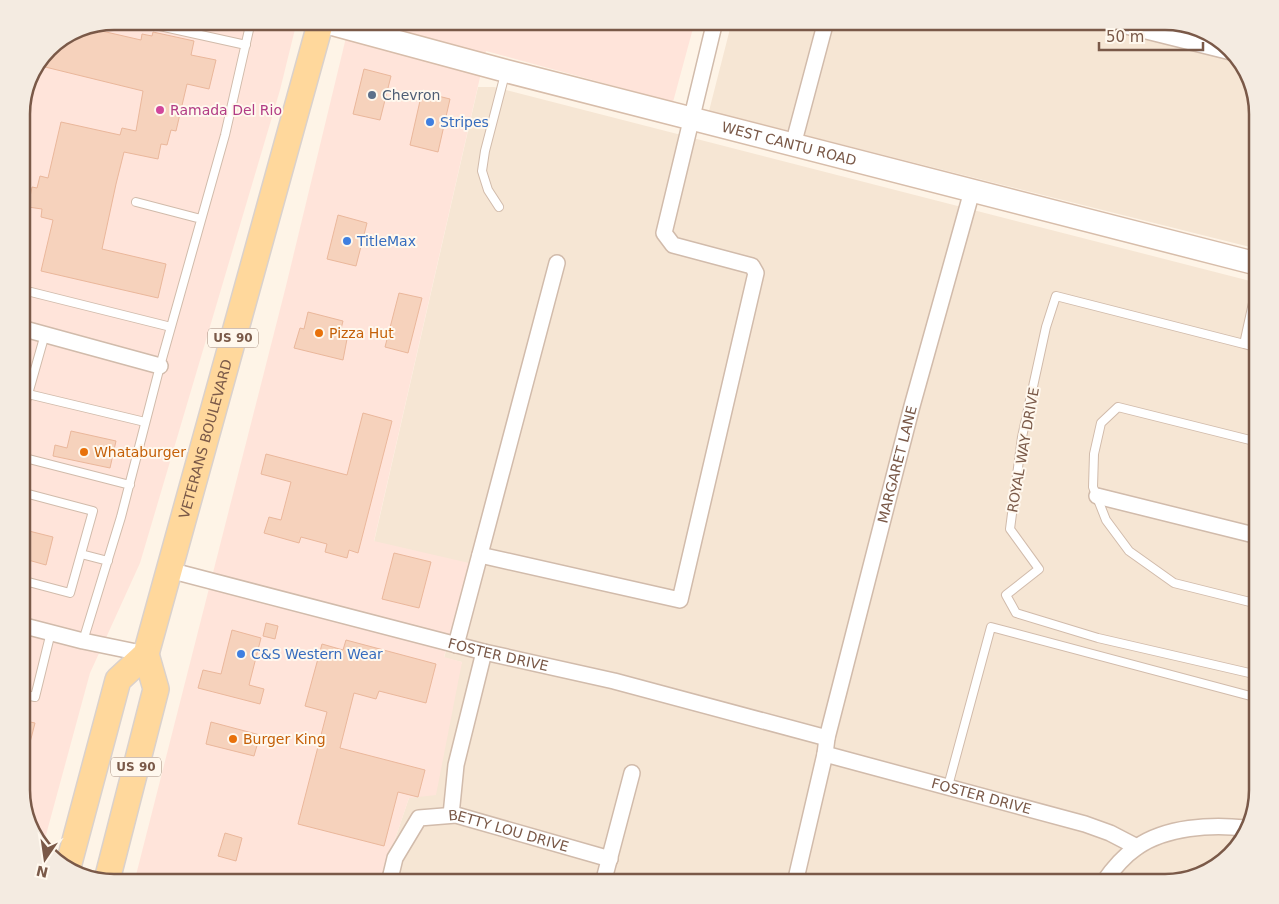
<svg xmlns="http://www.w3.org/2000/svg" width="1279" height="904" font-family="'DejaVu Sans',sans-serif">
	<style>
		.residential { fill: #f6e6d4 }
		.commercial { fill: #ffe4da }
		.building { fill: #f6d2bc; stroke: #eab79b }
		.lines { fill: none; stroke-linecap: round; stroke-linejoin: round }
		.lane-casing { stroke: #d1bbab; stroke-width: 10 }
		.street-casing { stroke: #d1bbab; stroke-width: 18 }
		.secondary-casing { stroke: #d7bdaa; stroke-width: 25 }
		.primary-casing { stroke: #dad1cc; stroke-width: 28 }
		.lane { stroke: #fff; stroke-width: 8 }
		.street { stroke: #fff; stroke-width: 15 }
		.secondary { stroke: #fff; stroke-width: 22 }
		.primary { stroke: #ffd89c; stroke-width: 25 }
		.service-dot { fill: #5c6f8a; stroke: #fff8ee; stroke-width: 2 }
		.hotel-dot { fill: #d1479c; stroke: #fff8ee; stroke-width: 2 }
		.shop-dot { fill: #3f7fe0; stroke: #fff8ee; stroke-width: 2 }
		.food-dot { fill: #e8710a; stroke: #fff8ee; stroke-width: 2 }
		.labels { text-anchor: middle; stroke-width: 4; stroke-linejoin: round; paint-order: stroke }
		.shield { fill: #fff8ee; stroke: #a2897a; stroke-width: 1 }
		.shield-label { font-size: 12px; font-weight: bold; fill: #7a5948 }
		.service-label { font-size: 14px; fill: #4e5e75; stroke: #fff8ee; text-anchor: start }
		.hotel-label { font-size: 14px; fill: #b23c85; stroke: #fff8ee; text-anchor: start }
		.shop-label { font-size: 14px; fill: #366cbe; stroke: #fff8ee; text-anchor: start }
		.street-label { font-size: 14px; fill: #7a5948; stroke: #fff8ee }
		.food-label { font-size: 14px; fill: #c56008; stroke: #fff8ee; text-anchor: start }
		.rim { fill: none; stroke: #7a5948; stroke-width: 2.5 }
	</style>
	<rect width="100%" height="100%" fill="#fef4e7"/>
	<path class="residential" d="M732 21H1165L1221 40 1248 73 1258 114V249L709 111Z
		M478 87H494L1258 283V790L1239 846 1206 873 1165 883H381L390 854 409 798 462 662 444 658 469 566 374 542Z"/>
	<path class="commercial" d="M114 21H297L280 90 140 563 90 673 43 846 31 831 21 795V108L31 73 53 45Z
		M350 21H695L673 102 486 51 374 541 469 563 444 657 462 662 436 795 409 798 390 854 381 883H134L286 286Z"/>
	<path class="building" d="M93 29 141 40 142 34 152 36 153 32 194 41 191 55 216 60 209 89 187 84 176 131 171 130 167 145 161 144 158 159 124 152 116 184 102 249 166 264 158 298 41 271 53 220 41 217 42 209 28 207 32 187 37 188 40 176 48 178 61 122 120 135 122 128 136 131 143 91 37 65 53 45Z
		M364 69 391 76 380 120 353 114Z
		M422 92 450 99 438 152 410 145Z
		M338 215 367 223 356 266 327 259Z
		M399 293 422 298 408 353 385 347Z
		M308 312 343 321 339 337 347 339 343 360 294 348 300 328 304 329Z
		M363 413 392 421 358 553 349 550 347 558 325 552 327 544 301 537 299 543 264 533 269 517 281 520 291 482 261 474 266 454 347 475Z
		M71 431 116 441 110 468 53 456 55 445 67 448Z
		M21 529 53 537 46 565 21 558Z
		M394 553 431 562 419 608 382 599Z
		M266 623 278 626 275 639 263 636Z
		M232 630 261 638 249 685 264 689 260 704 198 688 203 670 221 674Z
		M346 640 436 664 426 703 379 691 376 699 354 693 340 748 425 770 418 797 398 792 384 846 298 824 327 712 305 706 322 644 343 650Z
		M21 720 35 723 25 762 21 761Z
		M211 722 260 735 254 756 206 744Z
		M225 833 242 838 236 861 218 856Z"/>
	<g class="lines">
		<g class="lane-casing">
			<path id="lane" d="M137 21 246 45
				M136 202 201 219
				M499 207 488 190 482 171 485 151 505 74
				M1258 280 1244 344 1258 348
				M31 292 171 327
				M1244 344 1056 296 1046 327 1022 437 1010 529 1039 569 1006 595 1016 613 1098 638 1258 675
				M28 394 145 422
				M21 419 45 334
				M1258 442 1118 407 1101 423 1094 454 1093 487 1106 520 1129 551 1174 583 1258 604
				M21 457 130 485
				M81 554 108 561
				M21 580 70 593 93 511 21 492
				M83 641 121 517 160 366 225 135 251 21
				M21 694 35 697 51 632
				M948 786 991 627 1258 698"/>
		</g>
		<g class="street-casing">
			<g id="street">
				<path d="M1106 21 1231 52"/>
				<path d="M793 145 826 21"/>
				<path d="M21 328 160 366"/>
				<path d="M1097 496 1258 536"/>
				<path d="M480 555 680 600 756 273 752 266 673 245 664 233 715 21"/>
				<path id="s1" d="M169 570 484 652 614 681 827 738"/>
				<path d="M21 625 83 641 146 654"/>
				<path d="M456 645 557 263"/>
				<path id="s2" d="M825 754 1085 824 1110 833 1137 847"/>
				<path d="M451 815 456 765 484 652"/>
				<path id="s3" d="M389 883 395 858 419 818 456 815 610 859"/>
				<path d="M603 883 632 773"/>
				<path id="s4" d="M795 883 825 754 827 738 912 406 972 191"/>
				<path d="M1103 883C1112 870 1124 856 1137 847 1166 827 1211 824 1245 828"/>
			</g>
		</g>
		<g class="secondary-casing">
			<g id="secondary">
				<path id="s5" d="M321 21 506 71 1258 264"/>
			</g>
		</g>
		<g class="primary-casing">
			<g id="primary">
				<path id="s6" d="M68 867 118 680 146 654 321 21"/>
				<path d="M107 880 156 689 146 654"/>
			</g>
		</g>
		<use href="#lane" class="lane"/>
		<use href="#street" class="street"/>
		<use href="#secondary" class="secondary"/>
		<use href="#primary" class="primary"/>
	</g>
	<circle class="service-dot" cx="372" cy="95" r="5"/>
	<circle class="hotel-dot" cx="160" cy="110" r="5"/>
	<g class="shop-dot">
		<circle cx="430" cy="122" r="5"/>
		<circle cx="347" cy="241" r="5"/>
		<circle cx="241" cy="654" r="5"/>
	</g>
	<g class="food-dot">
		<circle cx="319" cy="333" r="5"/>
		<circle cx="84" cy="452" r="5"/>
		<circle cx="233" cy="739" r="5"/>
	</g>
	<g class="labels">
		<g class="shield">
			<rect x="208" y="328.5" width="50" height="19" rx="4"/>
			<rect x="111" y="757.5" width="50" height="19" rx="4"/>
		</g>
		<g class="shield-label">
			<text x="233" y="342">US 90</text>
			<text x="136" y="771">US 90</text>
		</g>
		<g class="service-label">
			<text x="382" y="100">Chevron</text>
		</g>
		<g class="hotel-label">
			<text x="170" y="115">Ramada Del Rio</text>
		</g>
		<g class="shop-label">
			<text x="440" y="127">Stripes</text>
			<text x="357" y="246">TitleMax</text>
			<text x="251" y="659">C&amp;S Western Wear</text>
		</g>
		<g class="street-label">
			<text dy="5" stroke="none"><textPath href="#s5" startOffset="484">WEST CANTU ROAD</textPath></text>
			<text dy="5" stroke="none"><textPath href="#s6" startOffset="455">VETERANS BOULEVARD</textPath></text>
			<text transform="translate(1023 450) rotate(-80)" y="5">ROYAL WAY DRIVE</text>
			<text dy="5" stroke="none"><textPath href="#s4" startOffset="431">MARGARET LANE</textPath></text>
			<text dy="5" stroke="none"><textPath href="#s1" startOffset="340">FOSTER DRIVE</textPath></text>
			<text dy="5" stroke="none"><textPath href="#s2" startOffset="162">FOSTER DRIVE</textPath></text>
			<text dy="5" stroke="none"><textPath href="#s3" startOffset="164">BETTY LOU DRIVE</textPath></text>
		</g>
		<g class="food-label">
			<text x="329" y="338">Pizza Hut</text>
			<text x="94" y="457">Whataburger</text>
			<text x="243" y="744">Burger King</text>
		</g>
	</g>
	<path d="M0 0H1279V904H0ZM114 30H1165A84 84 0 0 1 1249 114V790A84 84 0 0 1 1165 874H114A84 84 0 0 1 30 790V114A84 84 0 0 1 114 30Z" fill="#f4ebe1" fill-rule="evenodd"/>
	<path class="rim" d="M114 30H1165A84 84 0 0 1 1249 114V790A84 84 0 0 1 1165 874H114A84 84 0 0 1 30 790V114A84 84 0 0 1 114 30Z"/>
	<g transform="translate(45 859) rotate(193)" stroke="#fff8ee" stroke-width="4" paint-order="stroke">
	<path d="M0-4L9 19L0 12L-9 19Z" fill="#7a5948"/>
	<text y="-8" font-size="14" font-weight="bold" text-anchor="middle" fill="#7a5948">N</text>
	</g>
	<path d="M1099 42v8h104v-8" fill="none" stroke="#7a5948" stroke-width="2.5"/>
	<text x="1106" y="42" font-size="15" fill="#7a5948" stroke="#fff8ee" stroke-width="4" paint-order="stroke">50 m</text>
</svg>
